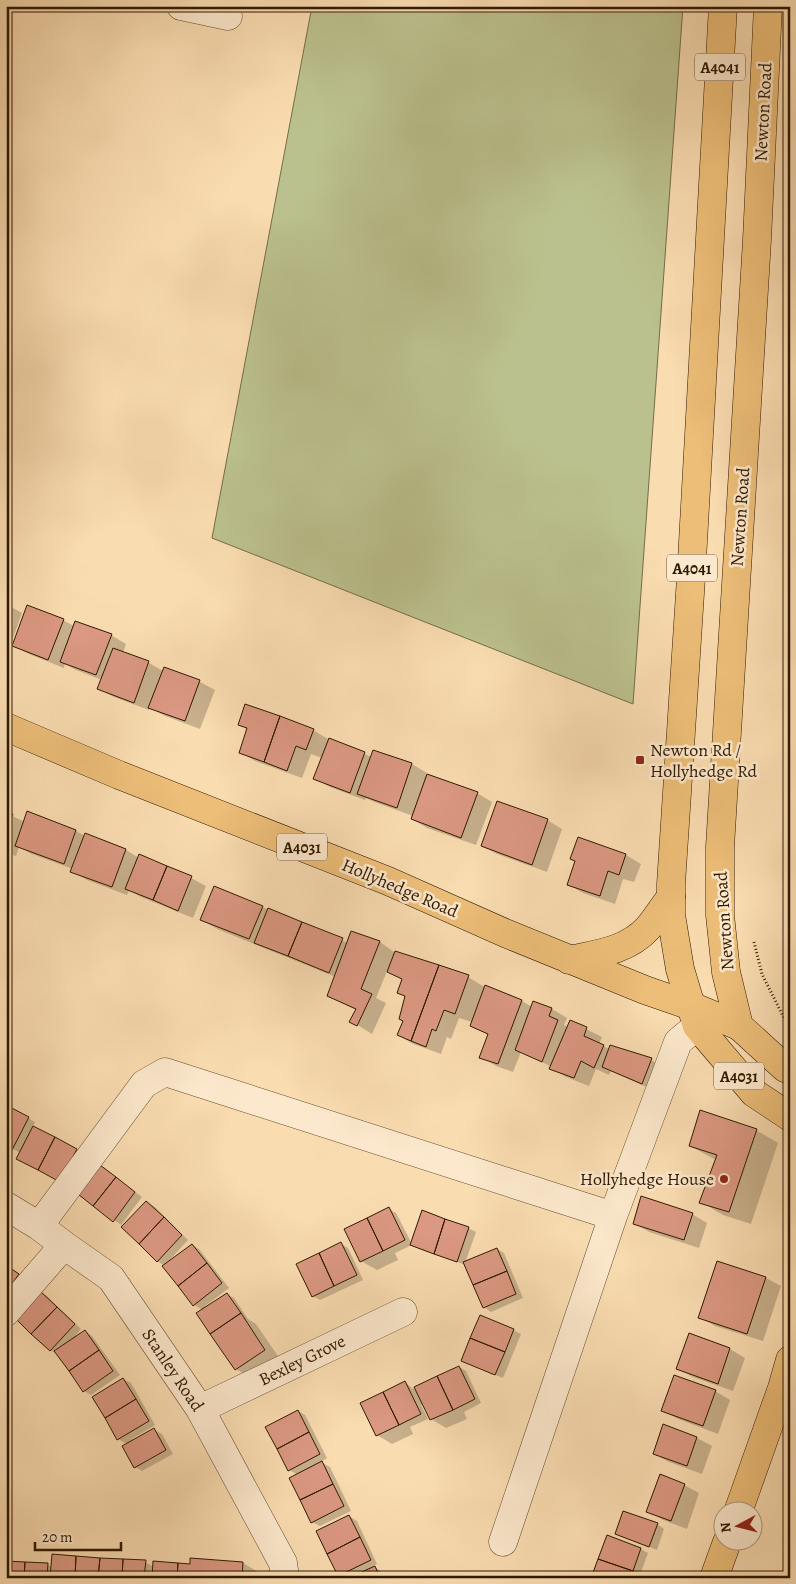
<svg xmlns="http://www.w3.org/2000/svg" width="796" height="1584" font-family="Alegreya,serif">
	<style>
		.green { fill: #bbc18e; stroke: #756d47 }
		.shadow { fill: #0003 }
		.building { fill: #db9882; stroke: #2f1900 }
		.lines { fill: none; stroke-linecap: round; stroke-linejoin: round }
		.minor-casing { stroke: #624a2c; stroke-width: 29 }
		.major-casing { stroke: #2f1900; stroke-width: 29 }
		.highway-casing { stroke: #2f1900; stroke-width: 29 }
		.path { stroke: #2f1900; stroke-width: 3; stroke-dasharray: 1 2.5; stroke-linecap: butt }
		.minor { stroke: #fce8cc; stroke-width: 28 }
		.major { stroke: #edbe78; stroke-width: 28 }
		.highway { stroke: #edbe78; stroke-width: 28 }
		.poi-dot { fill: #8f2418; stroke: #fce8cc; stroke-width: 2 }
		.labels { text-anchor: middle; stroke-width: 5; stroke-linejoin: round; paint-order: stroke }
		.shield { fill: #fce8cc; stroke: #6c573d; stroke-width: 1 }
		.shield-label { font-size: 16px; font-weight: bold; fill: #2f1900 }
		.street-label { font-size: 18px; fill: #2f1900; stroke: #fce8cc }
		.poi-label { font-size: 18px; fill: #2f1900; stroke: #fce8cc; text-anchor: start }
	</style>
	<rect width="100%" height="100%" fill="#fadcb1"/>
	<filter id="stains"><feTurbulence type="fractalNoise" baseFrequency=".004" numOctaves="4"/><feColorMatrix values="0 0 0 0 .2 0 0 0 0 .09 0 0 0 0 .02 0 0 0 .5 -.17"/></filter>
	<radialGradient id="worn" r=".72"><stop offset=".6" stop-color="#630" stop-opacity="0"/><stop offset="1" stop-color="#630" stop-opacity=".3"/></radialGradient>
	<path class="green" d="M312 6H683L633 704 212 538Z"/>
	<path class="shadow" d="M6 604 22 613 12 641 6 639Z
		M63 620 74 626 111 635 126 644 123 653 149 663 163 671 164 668 200 682 215 690 200 729 165 716 150 708 149 710 114 697 99 689 102 680 76 670 65 664 64 668 29 654 14 646Z
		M239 724 313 730 328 739 372 757 374 751 412 764 427 773 426 775 477 793 492 802 476 845 427 828 412 819 413 816 374 802 366 798 365 800 330 787 315 779 322 758 311 754 302 778 255 761 240 752 248 730Z
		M6 813 25 822 28 813 76 831 85 836V835L126 850 139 858 191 878 206 886 193 918 141 897 129 890 127 895 87 880 72 871 73 869 32 854 19 847 16 856 6 853Z
		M547 820 562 829 547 872 497 854 482 846Z
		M579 839 626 855 641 864 634 882 623 879 615 904 583 893 568 884 577 861Z
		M262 907 348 943 352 933 380 942 394 952 468 977 483 986 522 1001 532 1007 534 1003 552 1009 567 1018 564 1025 568 1027 570 1021 602 1037 599 1044 609 1049 651 1060 666 1068 657 1092 611 1071 609 1075 596 1069 589 1086 566 1077 551 1068 552 1067 521 1052 513 1072 496 1066 481 1057 489 1035 471 1025 472 1022 459 1018 451 1039 447 1037 441 1054 413 1044 398 1035 404 1021 407 997 403 980 387 971 376 998 386 1003 372 1034 351 1021 356 1010 328 996 336 977 217 929 202 920Z
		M28 1118 35 1122 33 1127 84 1154 68 1185 21 1153 6 1146Z
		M756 1130 778 1143 751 1224 723 1215 701 1202 716 1160 690 1146Z
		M97 1164 142 1197 121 1225 75 1191Z
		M146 1202 154 1206 188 1240 168 1262 192 1245 199 1249 229 1288 205 1306 206 1308 227 1294 234 1298 248 1319 256 1324 280 1359 251 1378 236 1369 203 1310 194 1305 165 1266 157 1261Z
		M389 1209 396 1213 412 1244 468 1228 476 1232 465 1263 497 1249 504 1253 523 1298 491 1312 484 1307 466 1265 419 1249 412 1245 395 1253 398 1260 377 1270 361 1261Z
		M692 1214 707 1223 699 1248 649 1232 634 1223Z
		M341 1244 348 1248 363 1280 320 1300 313 1296Z
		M766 1278 781 1286 763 1341 715 1326 700 1317Z
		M39 1291 47 1296 81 1329 73 1339 85 1331 92 1336 120 1375 91 1395 84 1391 59 1355 50 1350Z
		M513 1330 521 1334 503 1378 463 1361Z
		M730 1349 745 1358 733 1391 693 1377 678 1369Z
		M459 1367 466 1371 481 1403 464 1412 467 1419 446 1428 431 1419 423 1404 421 1405 428 1419 410 1427 413 1434 392 1444 377 1435 405 1382 413 1389Z
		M123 1379 131 1383 155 1425 132 1439 133 1441 154 1430 162 1434 173 1454 142 1471 135 1467 127 1444 118 1439Z
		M715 1391 730 1400 718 1434 678 1419 663 1411Z
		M298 1411 305 1415 327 1458 321 1462 330 1467 351 1511 320 1526 312 1522 298 1475 289 1470Z
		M664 1426 697 1438 712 1446 702 1474 669 1462 654 1454Z
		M684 1485 699 1493 687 1529 663 1520 648 1511Z
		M349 1516 357 1521 377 1564 373 1566 382 1572 385 1578H343L339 1576Z
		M657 1524 664 1529 657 1550 624 1537 616 1533Z
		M607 1537 641 1549 648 1553 639 1578H592Z
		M191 1559 243 1563 258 1572V1578H6V1562L48 1565 52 1567 145 1562 154 1567 191 1565Z"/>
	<path class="building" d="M27 605 64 619 48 660 12 646Z
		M75 621 112 634 96 675 60 662Z
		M113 648 149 661 134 703 97 689Z
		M164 667 200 680 185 721 148 708Z
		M245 704 280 716 264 762 239 753 247 728 238 725Z
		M280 716 314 729 306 750 296 746 287 771 264 762Z
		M329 738 365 752 350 793 313 779Z
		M373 750 412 763 397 808 357 794Z
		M427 774 478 792 461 838 411 819Z
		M497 801 548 819 532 865 481 846Z
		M6 811 13 814 6 832Z
		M27 811 76 830 64 864 15 846Z
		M85 833 126 849 112 887 70 872Z
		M578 837 626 854 619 875 608 871 600 896 567 885 575 861 570 859Z
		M139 854 167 866 153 900 125 889Z
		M167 866 192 876 178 911 153 900Z
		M214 886 263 906 249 939 200 920Z
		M268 908 302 922 288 956 254 943Z
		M302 922 343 938 329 973 288 956Z
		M351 931 380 941 361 989 372 994 357 1026 349 1022 356 1009 327 996Z
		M395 951 439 965 411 1041 397 1035 403 1021 399 1019 405 996 397 993 402 979 387 972Z
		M439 965 469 975 455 1014 444 1010 436 1031 432 1029 426 1047 411 1041Z
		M485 985 522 1000 498 1064 479 1058 488 1034 470 1026Z
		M533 1001 552 1008 549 1016 558 1020 542 1062 515 1050Z
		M570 1020 587 1027 584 1036 604 1045 594 1068 581 1061 574 1078 549 1069Z
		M610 1045 652 1058 642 1084 602 1067Z
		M6 1105 29 1117 12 1150 6 1147Z
		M700 1110 757 1129 729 1212 699 1203 717 1155 689 1146Z
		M33 1126 55 1137 38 1170 16 1159Z
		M55 1137 77 1149 60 1182 38 1170Z
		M96 1162 116 1177 93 1206 74 1191Z
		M116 1177 135 1192 113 1222 93 1206Z
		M641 1196 693 1213 684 1240 633 1224Z
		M146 1201 164 1217 139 1244 121 1227Z
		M389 1207 405 1240 383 1251 367 1218Z
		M422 1210 445 1219 434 1254 410 1245Z
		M164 1217 182 1235 157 1262 139 1244Z
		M367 1218 383 1251 360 1262 344 1229Z
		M445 1219 469 1227 457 1262 434 1254Z
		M341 1242 357 1275 334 1286 319 1253Z
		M192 1244 207 1263 178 1286 162 1266Z
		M497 1248 507 1271 473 1285 463 1262Z
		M319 1253 334 1286 312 1297 296 1264Z
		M717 1261 766 1277 747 1334 698 1318Z
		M207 1263 222 1283 193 1306 178 1286Z
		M6 1265 19 1274 6 1292Z
		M507 1271 516 1294 483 1308 473 1285Z
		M39 1290 57 1307 31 1334 14 1317Z
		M227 1293 241 1313 210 1334 196 1313Z
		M57 1307 75 1324 50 1351 31 1334Z
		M241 1313 265 1350 235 1370 210 1334Z
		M480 1315 514 1329 505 1352 470 1338Z
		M85 1330 99 1350 69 1371 54 1351Z
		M689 1333 730 1348 718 1384 676 1369Z
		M470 1338 505 1352 495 1375 461 1361Z
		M99 1350 113 1371 83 1392 69 1371Z
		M459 1366 475 1399 453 1410 437 1376Z
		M674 1375 716 1390 703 1426 661 1411Z
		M437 1376 453 1410 430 1420 414 1387Z
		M123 1378 136 1399 105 1418 92 1397Z
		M405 1381 421 1414 399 1425 383 1392Z
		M383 1392 399 1425 376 1436 360 1403Z
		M136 1399 149 1421 117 1440 105 1418Z
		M298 1410 309 1432 277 1449 265 1427Z
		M663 1424 697 1437 687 1466 653 1454Z
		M154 1428 166 1450 134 1468 122 1446Z
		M309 1432 320 1454 288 1471 277 1449Z
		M322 1461 333 1484 300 1500 289 1478Z
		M660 1474 685 1484 671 1521 646 1512Z
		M333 1484 344 1506 311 1523 300 1500Z
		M623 1511 658 1523 649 1547 615 1534Z
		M349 1515 360 1537 327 1554 316 1531Z
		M607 1535 641 1548 633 1571 598 1559Z
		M360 1537 371 1560 338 1576 327 1554Z
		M52 1554 76 1556 75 1578H50Z
		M76 1556 100 1558 98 1578H75Z
		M100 1558 123 1559 122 1578H98Z
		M190 1558 243 1562 242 1578H177L178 1563 190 1564Z
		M123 1559 146 1560 144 1578H122Z
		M598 1559 633 1571 630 1578H591Z
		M6 1561 25 1562 24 1578H6Z
		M153 1561 178 1563 177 1578H152Z
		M25 1562 48 1563 47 1578H24Z
		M375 1566 380 1578H348Z"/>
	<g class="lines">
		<g class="minor-casing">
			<path id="minor" d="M181 6 228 16
				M6 1206 39 1226 64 1245 111 1278 200 1409 283 1563 285 1578
				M39 1226 144 1084 165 1072 613 1216
				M6 1312 64 1245
				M200 1409 403 1312
				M503 1542 613 1216 678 1042 697 1026"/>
		</g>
		<g class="major-casing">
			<path id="major" d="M6 727 119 775 388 881 505 933 645 990 691 1006 739 1026
				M569 960C597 954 627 951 648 928 656 919 663 907 671 897
				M738 1512 782 1388 790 1360
				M714 1578 727 1542"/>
		</g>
		<g class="highway-casing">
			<path id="highway" d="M723 6 691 578 676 808 671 884V915L680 969 697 1026 754 1093 790 1117
				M768 6 757 240 720 847V915L726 972 739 1026 785 1068 790 1070"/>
		</g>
		<path class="path" d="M754 942 762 974 786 1022 790 1025"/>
		<use href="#minor" class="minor"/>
		<use href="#major" class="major"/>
		<use href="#highway" class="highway"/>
	</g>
	<g class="poi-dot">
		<rect x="635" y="755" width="10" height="10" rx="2.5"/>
		<circle cx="724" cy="1179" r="5"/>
	</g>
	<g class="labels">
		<g class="shield">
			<rect x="695" y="53.5" width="50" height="27" rx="4"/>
			<rect x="667" y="554.5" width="50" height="27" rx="4"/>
			<rect x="277" y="833.5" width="50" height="27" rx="4"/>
			<rect x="714" y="1062.5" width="50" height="27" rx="4"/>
		</g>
		<g class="shield-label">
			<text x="720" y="73">A4041</text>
			<text x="692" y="574">A4041</text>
			<text x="302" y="853">A4031</text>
			<text x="739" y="1082">A4031</text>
		</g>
		<g class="street-label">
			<text transform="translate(763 112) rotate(-87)" y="6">Newton Road</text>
			<text transform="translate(740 517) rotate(-86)" y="6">Newton Road</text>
			<text transform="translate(400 888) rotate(23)" y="6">Hollyhedge Road</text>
			<text transform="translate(724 921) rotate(-94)" y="6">Newton Road</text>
			<text transform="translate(302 1360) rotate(-26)" y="6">Bexley Grove</text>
			<text transform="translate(173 1370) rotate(56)" y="6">Stanley Road</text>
		</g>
		<g class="poi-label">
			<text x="650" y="756">Newton Rd /<tspan x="650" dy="21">Hollyhedge Rd</tspan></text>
			<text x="714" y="1185" text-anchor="end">Hollyhedge House</text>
		</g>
	</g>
	<rect width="796" height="1584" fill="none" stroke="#fadcb1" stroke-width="25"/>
	<rect x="8" y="8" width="781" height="1569" fill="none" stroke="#2f1900" stroke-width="2.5"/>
	<rect x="12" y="12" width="771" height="1559" fill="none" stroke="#2f1900"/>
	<g transform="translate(738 1526) rotate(263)"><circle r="24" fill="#fce8cc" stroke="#aa957a"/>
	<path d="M0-4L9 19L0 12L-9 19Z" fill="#8f2418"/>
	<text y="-8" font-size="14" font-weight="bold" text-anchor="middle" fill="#2f1900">N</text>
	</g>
	<path d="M35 1542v8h86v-8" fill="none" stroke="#2f1900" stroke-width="2.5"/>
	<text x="42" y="1542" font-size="15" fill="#2f1900" stroke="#fce8cc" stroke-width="4" paint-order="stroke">20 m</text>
	<rect width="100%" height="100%" filter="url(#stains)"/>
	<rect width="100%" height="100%" fill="url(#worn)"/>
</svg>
